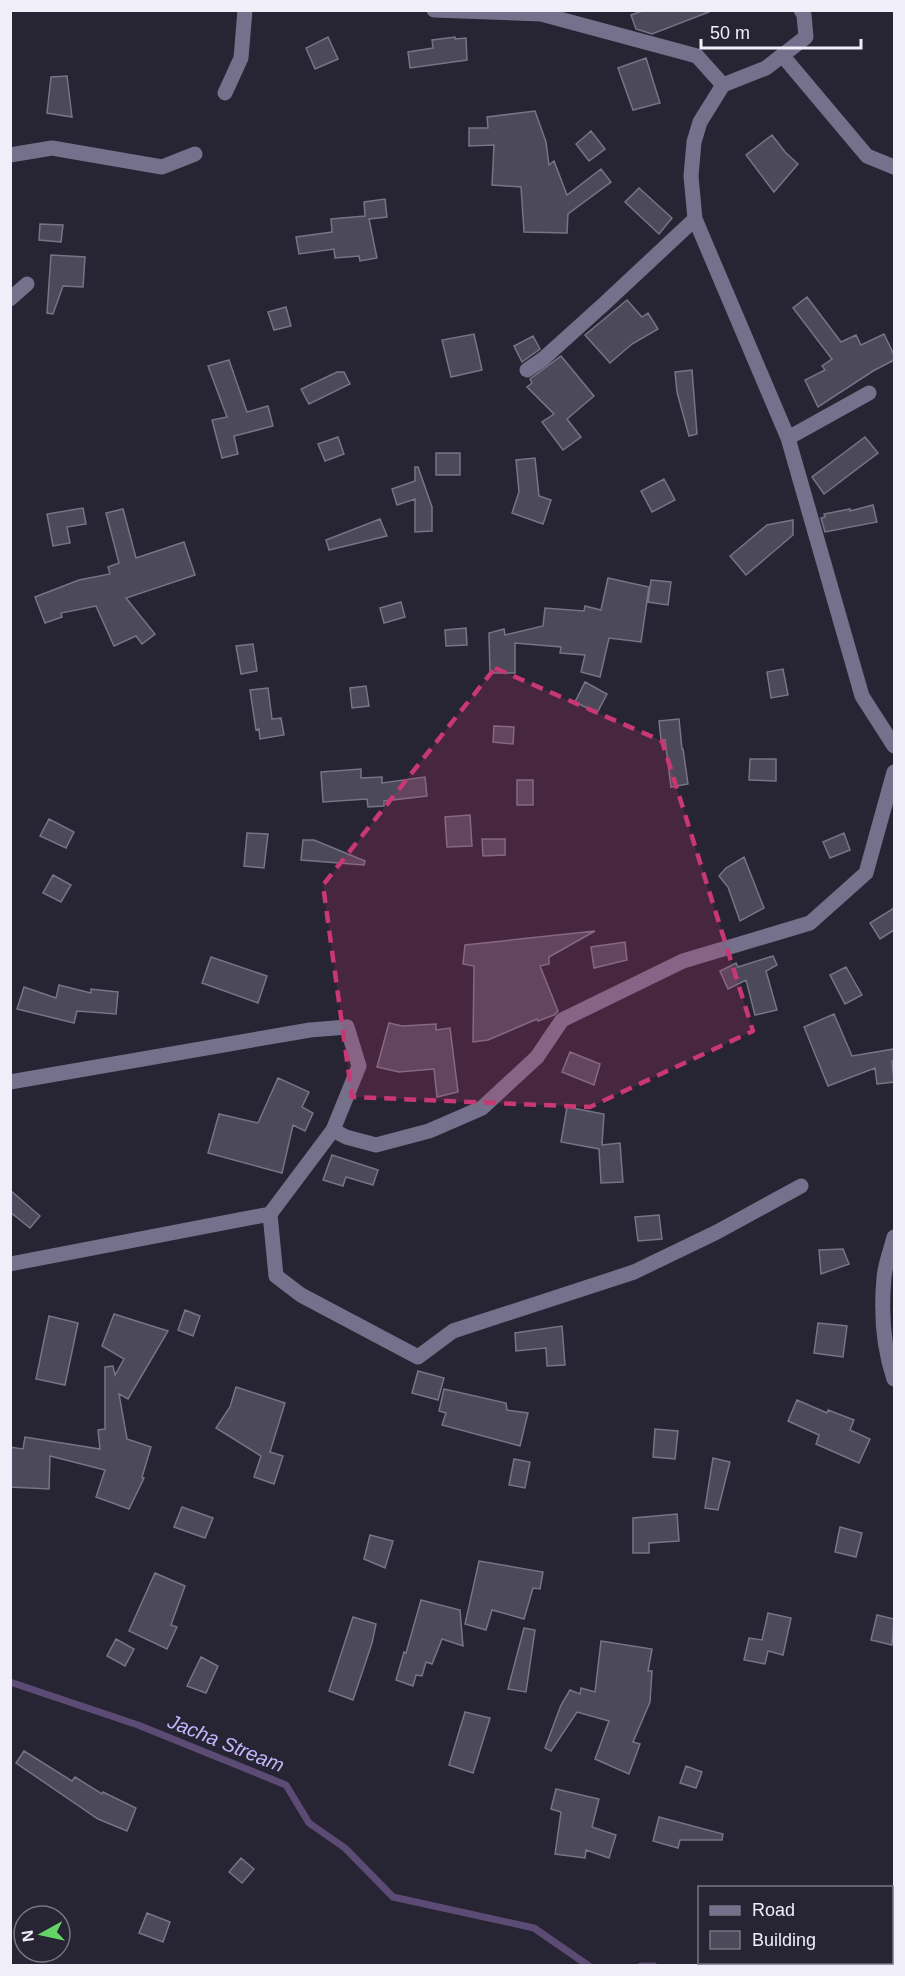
<svg xmlns="http://www.w3.org/2000/svg" width="905" height="1976" font-family="Arial,sans-serif">
	<style>
		.lines { fill: none; stroke-linecap: round; stroke-linejoin: round }
		.stream { stroke: #5c4c75; stroke-width: 7 }
		.building { fill: #4c495a; stroke: #777487; stroke-width: 1.5 }
		.minor { stroke: #75708b; stroke-width: 15 }
		.marked { fill: #c93873; fill-opacity: 0.2; stroke: #c93873; stroke-width: 4.5; stroke-dasharray: 12 8; stroke-linejoin: round }
		.labels { text-anchor: middle; stroke-width: 4.5; stroke-linejoin: round; paint-order: stroke }
		.water-label { font-size: 20px; font-style: italic; fill: #c5b6fd; stroke: #272433 }
	</style>
	<rect width="100%" height="100%" fill="#272433"/>
	<g class="lines">
		<path class="stream" d="M10 1682 138 1725 286 1785 309 1823 345 1848 393 1897 534 1928 589 1966
			M641 1966H654"/>
	</g>
	<path class="building" d="M645 10H709V12L652 34 636 29 631 15Z
		M328 37 338 59 315 69 306 48Z
		M455 37V39L466 38 467 60 410 68 408 52 433 48 432 40Z
		M646 58 660 103 633 110 618 68Z
		M67 76 72 117 47 113 51 77Z
		M535 111 546 142 549 165 554 161 567 195 601 169 611 182 568 214 567 233 524 232 521 187 492 185 494 145 469 146V128H488L487 117Z
		M591 131 605 149 589 161 576 144Z
		M772 135 785 152 798 164 774 192 746 155Z
		M639 188 672 218 659 234 625 202Z
		M385 199 387 217 369 219 377 258 360 261 359 256 335 258 334 249 299 254 296 237 332 232 331 219 365 216 364 202Z
		M40 224 63 225 61 242 39 240Z
		M51 255 85 257 83 287 63 286 53 314 47 313Z
		M807 297 841 342 856 335 861 345 884 334 894 355V360L873 371 818 407 805 380 825 370 822 366 832 359 793 308Z
		M627 300 642 317 648 313 658 329 632 344 610 363 585 335Z
		M286 307 291 326 274 330 268 312Z
		M474 334 482 370 451 377 442 340Z
		M533 336 540 349 522 362 514 346Z
		M561 356 594 396 567 419 581 437 563 450 542 422 554 414 527 387 532 383 530 379Z
		M229 360 247 412 268 406 273 426 234 436 238 454 222 458 212 420 227 417 208 366Z
		M692 370 697 434 689 436 677 392 675 372Z
		M337 372H344L350 384 309 404 301 389Z
		M338 437 344 454 325 461 318 444Z
		M865 437 878 453 824 494 812 477Z
		M436 453H460V475H436Z
		M535 458 539 496 551 500 543 524 512 513 519 492 516 460Z
		M415 467H418L432 507V531L415 532V499L397 505 392 489 415 481Z
		M664 479 675 500 652 512 641 491Z
		M873 505 877 522 825 532 821 518 825 517 824 514 850 509V511Z
		M83 508 86 524 67 527 70 543 53 546 47 514Z
		M123 509 136 558 184 542 195 575 126 598 155 634 142 644 136 636 114 646 96 606 61 613 62 617 45 623 35 597 79 580 110 574 108 567 119 563 106 513Z
		M380 519 387 536 329 550 326 540Z
		M793 520V535L746 575 730 556 767 525Z
		M608 578 649 587 641 642 609 638 600 677 581 672 585 655 560 653 561 647 515 643V673H490L489 633 504 629 505 635 543 626 545 608 584 611 585 606 601 610Z
		M651 580 671 582 668 605 648 602Z
		M401 602 405 617 384 623 380 608Z
		M466 628 467 645 446 646 445 630Z
		M253 644 257 671 241 674 236 646Z
		M783 669 788 695 771 698 767 672Z
		M585 682 607 694 597 713 575 702Z
		M366 686 369 706 352 708 350 688Z
		M268 688 272 719 281 718 284 735 260 739 259 729 256 730 250 690Z
		M679 719 682 749H683L688 784 671 787 665 740H661L659 721Z
		M494 726 514 727 513 744 493 742Z
		M750 759H776V781L749 780Z
		M361 769V778L382 777V783L425 777 427 796 384 801V806L368 807 367 799 323 802 321 772Z
		M517 780H533V805H517Z
		M470 815 472 846 447 847 445 817Z
		M49 819 74 832 66 848 40 836Z
		M247 833 268 834 264 868 244 866Z
		M844 833 850 850 830 858 823 842Z
		M482 839H505V855L483 856Z
		M303 840H314L365 861 364 865 301 860Z
		M744 857 764 908 740 921 728 887 719 876 726 868Z
		M53 875 71 885 61 902 43 893Z
		M894 908V930L880 939 870 923Z
		M595 931 549 957V964L540 966 558 1011 554 1015 538 1021 537 1019 488 1040 473 1042 474 966 463 964 465 945Z
		M625 942 627 960 594 968 591 947Z
		M773 956 777 965 766 971 777 1010 755 1015 746 980 728 989 720 971 736 963 738 967Z
		M211 957 267 976 258 1003 202 983Z
		M846 967 862 995 845 1004 830 975Z
		M59 985 91 993V989L118 992 116 1014 77 1011 74 1023 17 1009 24 987 56 998Z
		M834 1014 852 1056 894 1049V1060L892 1061 894 1082 877 1084 875 1068 828 1086 804 1027Z
		M389 1023 402 1026 436 1024V1030L450 1028 458 1092 437 1097 434 1069 399 1072 377 1067Z
		M570 1052 600 1064 594 1085 562 1072Z
		M278 1078 309 1092 302 1107 313 1113 305 1131 293 1125 282 1173 208 1153 219 1114 258 1123Z
		M567 1107 604 1114 602 1145 620 1143 623 1182 601 1183 599 1149 561 1142Z
		M332 1155 378 1170 373 1185 346 1177 343 1186 323 1180Z
		M10 1190 40 1216 30 1228 10 1212Z
		M659 1215 662 1239 638 1241 635 1217Z
		M843 1249 849 1264 821 1274 819 1250Z
		M185 1310 200 1316 193 1336 178 1330Z
		M114 1314 168 1331 128 1399 119 1394 127 1439 151 1447 142 1477 144 1478 129 1509 96 1497 105 1470 50 1456 49 1489 10 1487V1447L23 1449 25 1437 100 1449 98 1430 105 1429V1367L113 1366 115 1375 124 1359 102 1346Z
		M49 1316 78 1323 65 1385 36 1379Z
		M818 1323 847 1326 843 1357 814 1353Z
		M562 1326 565 1365 547 1366 546 1348 516 1351 515 1333Z
		M418 1371 444 1378 438 1400 412 1393Z
		M236 1387 285 1403 270 1452 283 1456 274 1484 254 1477 261 1456 216 1428 230 1407Z
		M444 1389 506 1403 507 1410 528 1413 520 1446 442 1425 446 1413 439 1411Z
		M797 1400 827 1413 828 1410 854 1420 850 1430 870 1439 859 1463 816 1444 819 1435 788 1421Z
		M655 1429 678 1431 675 1459 653 1457Z
		M713 1458 730 1462 718 1510 705 1508Z
		M514 1459 530 1462 525 1488 509 1485Z
		M182 1507 213 1518 205 1538 174 1527Z
		M677 1514 679 1541 649 1543V1553H633V1518Z
		M840 1527 862 1533 856 1557 835 1552Z
		M370 1535 393 1541 385 1568 364 1559Z
		M479 1561 543 1572 540 1589 533 1588 524 1619 492 1610 486 1630 465 1624Z
		M155 1573 185 1586 171 1625 177 1627 167 1649 129 1631Z
		M421 1600 460 1610 463 1646 442 1639 432 1664 426 1662 422 1676 416 1675 413 1686 396 1680 404 1652 406 1653Z
		M768 1613 791 1618 783 1655 768 1651 765 1664 744 1660 749 1638 762 1640Z
		M877 1615 894 1619 892 1645 871 1640Z
		M353 1617 376 1624 372 1643 353 1700 329 1691Z
		M524 1628 535 1630 526 1692 508 1689Z
		M116 1639 134 1649 125 1666 107 1656Z
		M601 1641 652 1649 648 1671H652L650 1702 633 1742 640 1744 629 1774 595 1759 609 1721 577 1712 551 1751 545 1748 561 1705 570 1690 580 1694 581 1688 595 1692Z
		M201 1657 218 1666 206 1693 187 1686Z
		M465 1712 490 1718 473 1773 449 1765Z
		M24 1751 72 1781 75 1777 102 1794 103 1792 136 1808 127 1831 98 1819 16 1763Z
		M686 1766 702 1772 696 1788 680 1783Z
		M556 1789 599 1799 592 1827 616 1835 609 1858 586 1850 585 1858 555 1854 561 1812 551 1809Z
		M659 1817 723 1834 722 1840H680L678 1848 653 1841Z
		M241 1858 254 1869 242 1883 229 1872Z
		M147 1913 170 1922 163 1942 139 1933Z"/>
	<g class="lines">
		<path class="minor" d="M434 10 541 14 697 56 723 85
			M801 10 804 15 806 37 766 68 723 85 700 122 694 142 691 176 695 219 788 438 862 696 894 746
			M782 55 867 156 894 167
			M225 93 241 58 245 10
			M10 155 52 148 162 167 195 154
			M10 299 27 284
			M527 370 543 359 604 304 695 219
			M788 438 869 393
			M10 1082 310 1030 347 1027 359 1066 333 1130 270 1214 10 1264
			M333 1130 346 1137 376 1145 429 1131 482 1108 537 1057 562 1020 683 961 810 923 866 873 894 772
			M270 1214 276 1276 301 1295 418 1357 453 1331 634 1272 717 1232 801 1186
			M894 1237C891 1250 885 1264 884 1278 881 1311 883 1347 894 1379"/>
	</g>
	<path class="marked" d="M495 668 662 741 753 1031 590 1107 352 1097 323 885Z"/>
	<g class="labels">
		<g class="water-label">
			<text transform="translate(226 1743) rotate(22)" y="7">Jacha Stream</text>
		</g>
	</g>
	<rect width="905" height="1976" fill="none" stroke="#f0eef8" stroke-width="24"/>
	<rect x="698" y="1886" width="195" height="78" fill="#272433" stroke="#777582" stroke-width="1.5"/>
	<rect x="710" y="1906" width="30" height="9" fill="#75708b" stroke="#777582" stroke-width="1.5"/>
	<text x="752" y="1916" font-size="18" fill="#f0eef8">Road</text>
	<rect x="710" y="1931" width="30" height="18" fill="#4c495a" stroke="#777582" stroke-width="1.5"/>
	<text x="752" y="1946" font-size="18" fill="#f0eef8">Building</text>
	<g transform="translate(42 1934) rotate(262)"><circle r="28" fill="#272433" stroke="#777582" stroke-width="1.5"/>
	<path d="M0-4.5L10 22L0 15L-10 22Z" fill="#65d467"/>
	<text y="-9" font-size="16" font-weight="bold" text-anchor="middle" fill="#f0eef8">N</text>
	</g>
	<path d="M701 39v9h160v-9" fill="none" stroke="#f0eef8" stroke-width="3"/>
	<text x="710" y="39" font-size="18" fill="#f0eef8" stroke="#272433" stroke-width="4.5" paint-order="stroke">50 m</text>
</svg>
